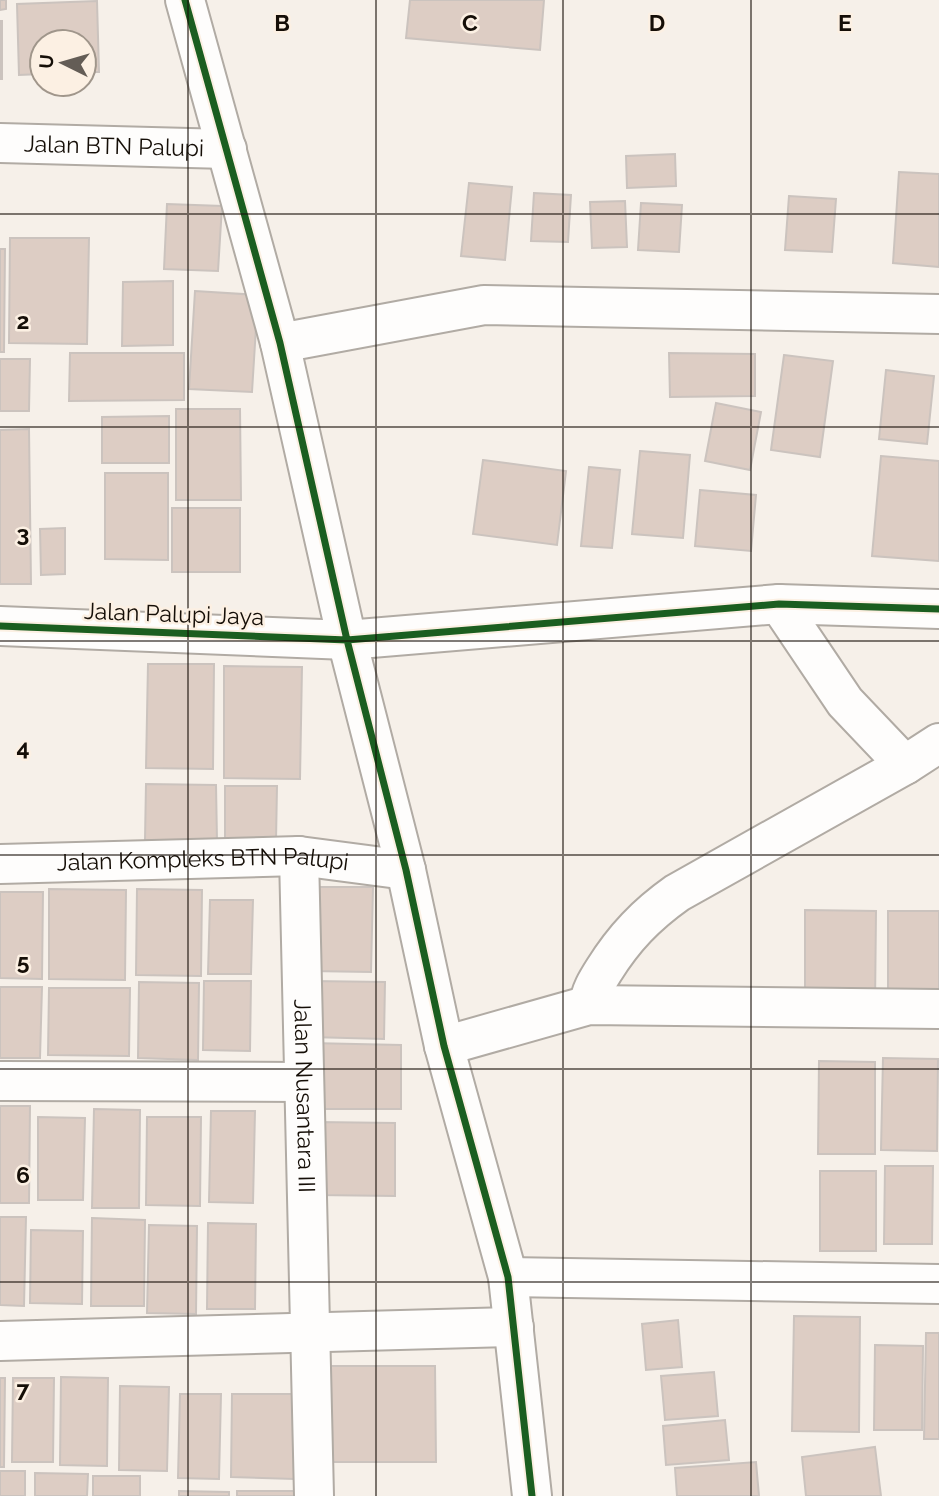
<svg xmlns="http://www.w3.org/2000/svg" width="939" height="1496" font-family="Raleway,sans-serif">
	<style>
		.building { fill: #ddcdc4; stroke: #cbc3be; stroke-width: 2 }
		.lines { fill: none; stroke-linecap: round; stroke-linejoin: round }
		.street-casing { stroke: #b1aba4; stroke-width: 42 }
		.street { stroke: #fefdfc; stroke-width: 38 }
		.cycleway-casing { stroke: #fcf0e3; stroke-width: 11 }
		.cycleway { stroke: #1b5e20; stroke-width: 7 }
		.grid { fill: none; stroke: #150e07; stroke-width: 2; stroke-opacity: 0.55 }
		.labels { text-anchor: middle; stroke-width: 5; stroke-linejoin: round; paint-order: stroke }
		.street-label { font-size: 23px; fill: #150e07; stroke: #fcf0e3 }
		.grid-label { font-size: 23px; text-anchor: middle; font-weight: bold; fill: #150e07; stroke: #fcf0e3; stroke-width: 5; stroke-linejoin: round; paint-order: stroke }
	</style>
	<rect width="100%" height="100%" fill="#f6f0e9"/>
	<path class="building" d="M0 0H6V9L0 10Z
		M410 0H544L540 50 406 38Z
		M97 1 99 72H84V42H42V74L19 75 17 4Z
		M0 21H2V79H0Z
		M675 154 676 186 627 188 626 156Z
		M899 172 939 174V267L893 263Z
		M469 183 512 187 505 260 461 256Z
		M534 193 571 195 568 242 531 241Z
		M789 196 836 199 832 252 785 250Z
		M625 201 627 247 592 248 590 202Z
		M641 203 682 205 679 252 638 250Z
		M167 204 222 206 218 271 164 269Z
		M10 238H89L87 344 9 343Z
		M0 249H5L4 352H0Z
		M173 281V345L122 346 123 282Z
		M195 291 258 295 252 392 189 389Z
		M70 353H184V400L69 401Z
		M669 353 755 354V396L670 397Z
		M784 355 833 361 820 457 771 450Z
		M0 359H30L29 411H0Z
		M886 370 934 376 927 444 879 439Z
		M716 403 761 412 750 470 705 461Z
		M176 409H240L241 500H176Z
		M169 416V463H102V417Z
		M29 429 31 584H0V430Z
		M640 451 690 455 683 538 632 534Z
		M881 456 939 461V561L872 556Z
		M483 460 566 471 557 545 473 534Z
		M589 467 620 470 612 548 581 546Z
		M105 473H168V560L105 559Z
		M700 490 756 495 751 551 695 546Z
		M172 508H240V572H172Z
		M65 528V574L41 575 40 529Z
		M148 664H214L213 769 146 768Z
		M224 666 302 667 300 779 224 778Z
		M146 784 216 785 217 841 145 840Z
		M225 786H277L276 841H225Z
		M311 887H373L371 972 310 971Z
		M49 889 126 890 125 980 49 979Z
		M137 889 202 890 201 976 136 975Z
		M0 892H43L42 979 0 978Z
		M210 900H253L251 974H208Z
		M805 910 876 911 875 1006 805 1005Z
		M888 911H939V992H888Z
		M204 981H251L250 1051 203 1050Z
		M311 981 385 982 384 1039 310 1037Z
		M139 982 199 983 198 1060 138 1058Z
		M0 987H42L40 1058H0Z
		M49 988H130L129 1056 48 1055Z
		M310 1043 401 1045V1109H309Z
		M883 1058 938 1059 937 1151 881 1150Z
		M819 1061 875 1062V1154H818Z
		M0 1106H30L29 1203H0Z
		M94 1109 140 1110 139 1208H92Z
		M211 1111H255L253 1203 209 1202Z
		M38 1117 85 1118 83 1200H38Z
		M147 1117H201L200 1206 146 1205Z
		M317 1122 395 1123V1196L317 1195Z
		M885 1166H933L932 1244H884Z
		M820 1171H876V1251H820Z
		M0 1217H26L24 1306 0 1305Z
		M92 1218 145 1220 144 1306H91Z
		M208 1223 256 1224 255 1309H207Z
		M149 1225 197 1226 196 1314 147 1313Z
		M31 1230 83 1231 82 1304 30 1303Z
		M794 1316 860 1317 859 1432 792 1431Z
		M678 1320 682 1367 646 1370 642 1324Z
		M926 1333H939V1439H924Z
		M875 1345 923 1346 922 1430H874Z
		M316 1366H435L436 1462H316Z
		M714 1372 718 1416 665 1420 661 1376Z
		M61 1377 108 1378 107 1466 60 1465Z
		M0 1378H5L4 1467H0Z
		M13 1378H54L53 1462H12Z
		M120 1386 169 1387 167 1471 119 1470Z
		M180 1394H221L219 1479 178 1478Z
		M232 1394H295L294 1479 231 1477Z
		M725 1420 729 1460 666 1465 663 1426Z
		M875 1447 881 1496H806L802 1457Z
		M756 1462 759 1496H677L675 1468Z
		M0 1471H25V1496H0Z
		M35 1473 88 1474 87 1496H35Z
		M93 1476H140V1496H93Z
		M179 1491 229 1492V1496H179Z
		M237 1491H302V1496H237Z"/>
	<g class="lines">
		<g class="street-casing">
			<g id="street">
				<path d="M185 0 280 343 347 640 406 870 444 1046 508 1277 532 1496"/>
				<path id="s1" d="M0 143 227 149"/>
				<path d="M280 343 484 305 939 314"/>
				<path d="M779 604 845 702 905 765"/>
				<path d="M0 626 347 640 779 604 939 609"/>
				<path id="s2" d="M299 856 314 1496"/>
				<path id="s3" d="M0 864 299 856 406 870"/>
				<path d="M589 1005C590 992 597 981 604 970 624 938 646 915 677 893L905 765 939 743"/>
				<path d="M444 1046 589 1005 939 1009"/>
				<path d="M0 1081 304 1082"/>
				<path d="M508 1277 939 1284"/>
				<path d="M0 1341 514 1327"/>
			</g>
		</g>
		<use href="#street" class="street"/>
		<g class="cycleway-casing">
			<path id="cycleway" d="M185 0 280 343 347 640 406 870 444 1046 508 1277 532 1496
				M0 626 347 640 779 604 939 609"/>
		</g>
		<use href="#cycleway" class="cycleway"/>
	</g>
	<path class="grid" d="M188 0V1496M376 0V1496M563 0V1496M751 0V1496M0 214H939M0 427H939M0 641H939M0 855H939M0 1069H939M0 1282H939"/>
	<g class="labels">
		<g class="street-label">
			<text dy="8" stroke="none"><textPath href="#s1" startOffset="114">Jalan BTN Palupi</textPath></text>
			<text transform="translate(174 614) rotate(2)" y="8">Jalan Palupi Jaya</text>
			<text dy="8" stroke="none"><textPath href="#s3" startOffset="203">Jalan Kompleks BTN Palupi</textPath></text>
			<text dy="8" stroke="none"><textPath href="#s2" startOffset="240">Jalan Nusantara III</textPath></text>
		</g>
	</g>
	<g class="grid-label">
		<text x="282" y="31">B</text>
		<text x="470" y="31">C</text>
		<text x="657" y="31">D</text>
		<text x="845" y="31">E</text>
		<text x="23" y="329">2</text>
		<text x="23" y="542">3</text>
		<text x="23" y="756">4</text>
		<text x="23" y="970">5</text>
		<text x="23" y="1183">6</text>
		<text x="23" y="1397">7</text>
	</g>
	<g transform="translate(63 63) rotate(275)"><circle r="33" fill="#fcf0e3" stroke="#a0968b" stroke-width="2"/>
	<path d="M0-5L12 26L0 18L-12 26Z" fill="#645d56"/>
	<text y="-10" font-size="19" font-weight="bold" text-anchor="middle" fill="#150e07">U</text>
	</g>
</svg>
